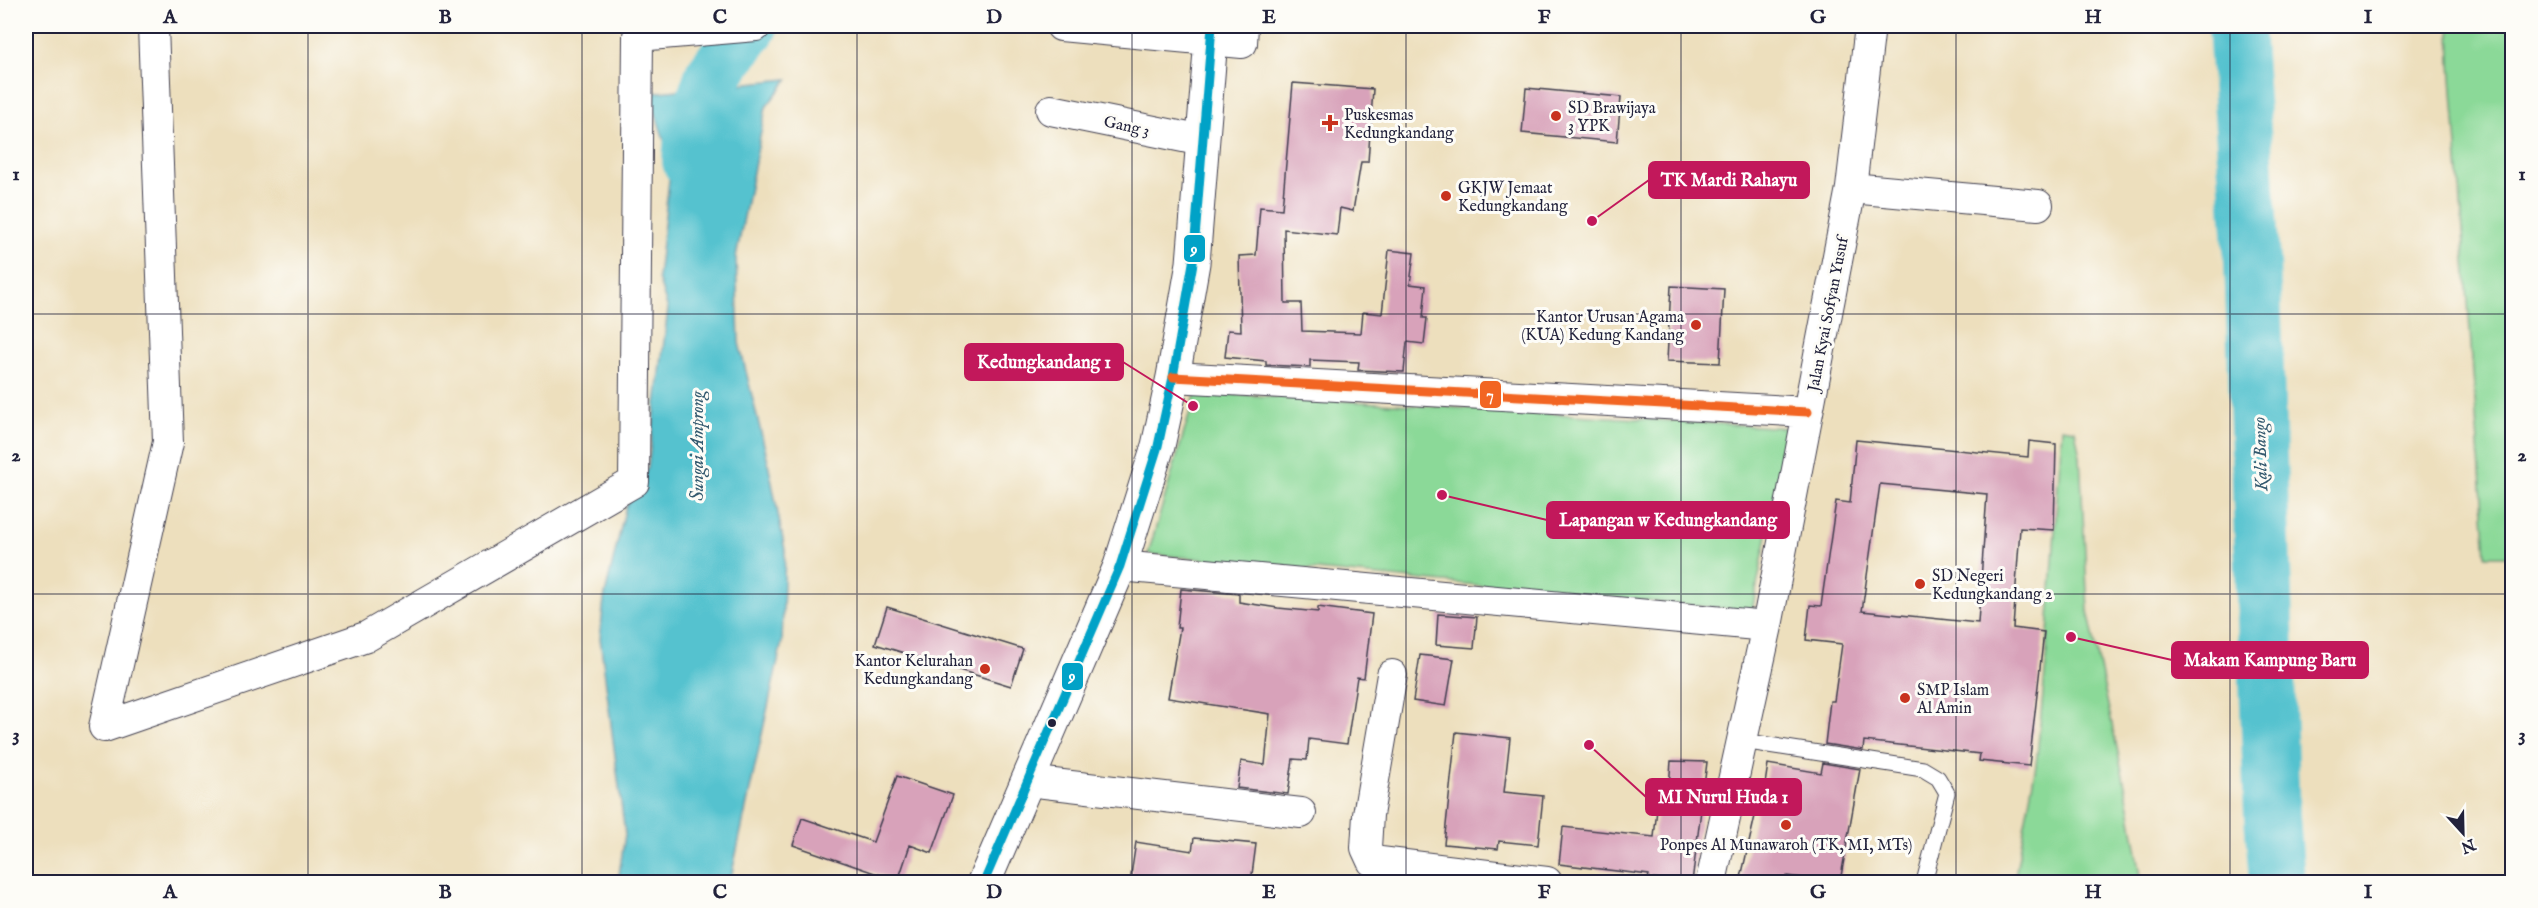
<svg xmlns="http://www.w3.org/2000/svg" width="2538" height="908" font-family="'IM FELL English',serif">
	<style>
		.green { fill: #8bd998; stroke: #567e6a; stroke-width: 1.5 }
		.water { fill: #55c2cf; stroke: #3c7285; stroke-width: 1.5 }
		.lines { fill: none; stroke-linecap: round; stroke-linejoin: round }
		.river { stroke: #55c2cf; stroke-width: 56 }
		.building { fill: #d8a2ba; fill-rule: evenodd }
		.lane-casing { stroke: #403e4e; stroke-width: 17 }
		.street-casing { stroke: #403e4e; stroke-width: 32 }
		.primary-casing { stroke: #403e4e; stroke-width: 35 }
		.lane { stroke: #fff; stroke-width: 15 }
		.street { stroke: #fff; stroke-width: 30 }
		.primary { stroke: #fff; stroke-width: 33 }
		.bus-1-casing { stroke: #fdfcf7; stroke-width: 14 }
		.bus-2-casing { stroke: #fdfcf7; stroke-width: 14 }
		.bus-1 { stroke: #02a2c7; stroke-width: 9 }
		.bus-2 { stroke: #f26522; stroke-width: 9 }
		.grid { fill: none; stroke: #22223b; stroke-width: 1.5; stroke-opacity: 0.55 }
		.poi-dot { fill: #c8321e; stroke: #fdfcf7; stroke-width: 2 }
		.bus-dot { fill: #22223b; stroke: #fdfcf7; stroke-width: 2 }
		.labels { text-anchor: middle; stroke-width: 6; stroke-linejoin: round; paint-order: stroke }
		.poi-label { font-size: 16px; fill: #22223b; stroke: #fdfcf7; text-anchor: start }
		.street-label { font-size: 16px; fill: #22223b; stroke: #fdfcf7 }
		.water-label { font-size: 18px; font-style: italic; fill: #345a6f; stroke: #fdfcf7 }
		.leader { fill: none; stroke: #c2185b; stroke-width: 2 }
		.callout-dot { fill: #c2185b; stroke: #fdfcf7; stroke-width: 2 }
		.callout { fill: #c2185b; stroke: #c2185b; stroke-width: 2 }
		.callout-label { font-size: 18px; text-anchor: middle; font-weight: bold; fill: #fff }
		.line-badge { stroke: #fdfcf7; stroke-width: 2 }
		.badge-label { font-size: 16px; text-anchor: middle; font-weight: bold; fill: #fff }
		.neatline { fill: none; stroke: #22223b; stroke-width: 2 }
		.grid-label { font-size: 20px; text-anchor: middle; font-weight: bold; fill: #22223b }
	</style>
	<rect width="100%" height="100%" fill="#fdfcf7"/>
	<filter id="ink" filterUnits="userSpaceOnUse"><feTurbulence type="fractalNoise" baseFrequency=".0167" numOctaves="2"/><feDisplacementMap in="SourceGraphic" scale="12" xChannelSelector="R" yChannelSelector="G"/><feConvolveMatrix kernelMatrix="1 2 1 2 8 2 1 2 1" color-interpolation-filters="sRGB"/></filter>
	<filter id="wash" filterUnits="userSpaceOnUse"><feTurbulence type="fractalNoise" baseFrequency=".008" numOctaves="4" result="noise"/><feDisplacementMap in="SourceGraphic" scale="24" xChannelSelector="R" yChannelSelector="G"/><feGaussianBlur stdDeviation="1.35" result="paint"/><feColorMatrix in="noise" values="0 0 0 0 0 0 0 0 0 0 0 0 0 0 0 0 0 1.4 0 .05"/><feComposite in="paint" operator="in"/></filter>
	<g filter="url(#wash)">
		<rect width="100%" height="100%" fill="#eddfbd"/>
		<path class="green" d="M2450 26H2512V556H2486L2451 63Z
			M1196 392 1788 428 1752 611 1148 554Z
			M2062 428 2075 430 2080 456 2088 611 2127 795 2142 882H2014L2036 765 2046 664Z"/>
		<path class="water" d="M788 79 766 107 736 257 739 343 767 457 785 550 782 642 730 882H618L625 834 600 638 604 599 626 506 648 467 668 309 658 278 671 162 649 93Z"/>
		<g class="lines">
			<path class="river" d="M2236 26 2252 261 2272 817 2277 882
				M690 161 692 136 712 77 750 26"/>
		</g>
		<g id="blocks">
			<path class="building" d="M1293 83 1373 89 1368 162H1361L1353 211 1340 208 1337 235 1284 229 1285 303H1301L1302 331 1361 333 1363 312 1382 314 1389 250 1414 253 1410 284 1426 286 1423 318H1427L1424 344 1407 342 1404 372 1358 370 1359 362 1310 360V367L1266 365V361L1225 357 1228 330 1241 331 1239 256 1256 255 1260 207 1282 209Z
				M1526 88 1621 97 1617 142 1522 133Z
				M1671 286 1724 289 1720 363 1667 361Z
				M1856 440 2028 457 2029 441 2056 444 2054 530 2020 528 2013 628 2044 632 2029 766 1979 761 1980 754 1864 741 1863 750 1825 744 1830 701H1834L1842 644 1806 640 1810 605 1821 606 1836 501 1850 503ZM1880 484 1987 494 1978 623 1862 611Z
				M1181 589 1239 594V602L1278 608 1318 612V607L1372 614 1364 678 1357 677 1347 744 1309 739 1307 760 1293 759 1288 794 1237 788 1241 761 1265 765 1270 714 1168 698 1180 628H1177Z
				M887 607 1023 649 1011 686 875 644Z
				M1438 614 1477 617 1474 648 1436 645Z
				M1420 655 1454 659 1446 706 1413 701Z
				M1456 732 1510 738 1504 792 1543 796 1538 845 1499 841 1498 849 1444 844Z
				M1671 761 1707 762 1692 882 1648 879 1649 875 1559 864 1563 827 1654 837 1658 800 1668 801Z
				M1823 763 1860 769 1840 882 1787 876 1786 882H1740L1758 803 1762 804 1768 764 1821 773Z
				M897 776 953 795 932 853 910 845 898 881 793 845 802 818 873 842Z
				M1194 838 1256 844 1251 882H1130L1136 842 1192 851Z"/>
		</g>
	</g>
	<g filter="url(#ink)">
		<use href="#blocks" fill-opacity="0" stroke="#403e4e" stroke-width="1.5"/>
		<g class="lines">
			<g class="lane-casing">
				<path id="lane" d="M1742 741 1923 769 1938 778 1947 793 1924 882"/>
			</g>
			<g class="street-casing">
				<path id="street" d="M153 26 168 442 104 727 366 637 634 482 638 36 756 26
					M1061 26 1242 43 1243 26
					M1051 110 1203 141
					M1851 188 2038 205
					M1173 377 1808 412
					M1120 566 1767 626
					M1392 675 1368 815 1366 848 1372 861 1547 882
					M1028 781 1301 813
					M1711 882 1767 626 1851 188 1870 26"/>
			</g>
			<g class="primary-casing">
				<path id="primary" d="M984 882 1120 566 1158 446 1173 377 1193 263 1212 26"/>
			</g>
			<use href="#lane" class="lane"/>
			<use href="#street" class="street"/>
			<use href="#primary" class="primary"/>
			<g class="bus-1-casing">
				<path id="bus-1" d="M984 882 1120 566 1158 446 1173 377 1193 263 1212 26"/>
			</g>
			<g class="bus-2-casing">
				<path id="bus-2" d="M1173 377 1808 412"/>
			</g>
			<use href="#bus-1" class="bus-1"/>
			<use href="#bus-2" class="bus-2"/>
		</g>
	</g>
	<path class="grid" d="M308 26V882M582 26V882M857 26V882M1132 26V882M1406 26V882M1681 26V882M1956 26V882M2230 26V882M26 314H2512M26 594H2512"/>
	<g class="poi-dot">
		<circle cx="1556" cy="116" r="6"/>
		<path d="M1327 114h6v6h6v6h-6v6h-6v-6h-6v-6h6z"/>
		<circle cx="1446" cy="196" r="6"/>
		<circle cx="1696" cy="325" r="6"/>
		<circle cx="1920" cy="584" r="6"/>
		<circle cx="985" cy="669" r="6"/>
		<circle cx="1905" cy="698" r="6"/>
		<circle cx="1786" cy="825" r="6"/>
	</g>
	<circle class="bus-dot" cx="1052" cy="723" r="5"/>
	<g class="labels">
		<g class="poi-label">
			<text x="1568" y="113">SD Brawijaya<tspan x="1568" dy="18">3 YPK</tspan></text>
			<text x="1344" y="120">Puskesmas<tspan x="1344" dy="18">Kedungkandang</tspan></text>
			<text x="1458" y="193">GKJW Jemaat<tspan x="1458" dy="18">Kedungkandang</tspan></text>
			<text x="1684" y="322" text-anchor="end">Kantor Urusan Agama<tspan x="1684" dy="18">(KUA) Kedung Kandang</tspan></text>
			<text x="1932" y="581">SD Negeri<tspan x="1932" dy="18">Kedungkandang 2</tspan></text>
			<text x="973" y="666" text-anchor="end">Kantor Kelurahan<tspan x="973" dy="18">Kedungkandang</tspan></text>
			<text x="1917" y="695">SMP Islam<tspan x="1917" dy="18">Al Amin</tspan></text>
			<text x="1786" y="850" text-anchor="middle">Ponpes Al Munawaroh (TK, MI, MTs)</text>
		</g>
		<g class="street-label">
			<text transform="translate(1127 125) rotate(12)" y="6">Gang 3</text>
			<text transform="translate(1827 314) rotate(-79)" y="6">Jalan Kyai Sofyan Yusuf</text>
		</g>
		<g class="water-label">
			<text transform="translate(697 446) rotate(-90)" y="6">Sungai Amprong</text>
			<text transform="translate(2260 454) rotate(-92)" y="6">Kali Bango</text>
		</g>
	</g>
	<path class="leader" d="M1592 221L1649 180M1193 406L1123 362M1442 495L1547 520M2071 637L2172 660M1589 745L1646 797"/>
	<g class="callout-dot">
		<circle cx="1592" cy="221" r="6"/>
		<circle cx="1193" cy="406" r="6"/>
		<circle cx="1442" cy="495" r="6"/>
		<circle cx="2071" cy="637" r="6"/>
		<circle cx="1589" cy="745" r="6"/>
	</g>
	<g class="callout">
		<rect x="1649" y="162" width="160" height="36" rx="6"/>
		<rect x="965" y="344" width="158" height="36" rx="6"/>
		<rect x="1547" y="502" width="242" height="36" rx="6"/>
		<rect x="2172" y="642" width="196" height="36" rx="6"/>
		<rect x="1646" y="779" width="155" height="36" rx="6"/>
	</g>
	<g class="callout-label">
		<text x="1729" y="186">TK Mardi Rahayu</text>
		<text x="1044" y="368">Kedungkandang 1</text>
		<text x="1668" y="526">Lapangan w Kedungkandang</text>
		<text x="2270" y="666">Makam Kampung Baru</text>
		<text x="1723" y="803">MI Nurul Huda 1</text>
	</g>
	<g class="line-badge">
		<rect x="1183" y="234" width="23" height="29" rx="6" fill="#02a2c7"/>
		<rect x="1479" y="380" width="23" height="29" rx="6" fill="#f26522"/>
		<rect x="1061" y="662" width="23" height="29" rx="6" fill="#02a2c7"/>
	</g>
	<g class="badge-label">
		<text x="1194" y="255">9</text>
		<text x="1490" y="400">7</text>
		<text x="1072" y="682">9</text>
	</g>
	<rect width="2538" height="908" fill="none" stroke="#fdfcf7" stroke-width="66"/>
	<g transform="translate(2463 833) rotate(158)" stroke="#fdfcf7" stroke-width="4.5" paint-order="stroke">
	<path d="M0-4.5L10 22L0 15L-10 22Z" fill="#22223b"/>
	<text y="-9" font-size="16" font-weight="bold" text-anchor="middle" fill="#22223b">N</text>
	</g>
	<rect x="33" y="33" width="2472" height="842" class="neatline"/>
	<g class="grid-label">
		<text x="170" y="23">A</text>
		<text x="445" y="23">B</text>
		<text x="720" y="23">C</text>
		<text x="994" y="23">D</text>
		<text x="1269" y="23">E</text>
		<text x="1544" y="23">F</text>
		<text x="1818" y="23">G</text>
		<text x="2093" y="23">H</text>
		<text x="2368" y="23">I</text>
		<text x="16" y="180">1</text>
		<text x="2522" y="180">1</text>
		<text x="16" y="461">2</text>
		<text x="2522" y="461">2</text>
		<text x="16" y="741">3</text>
		<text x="2522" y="741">3</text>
		<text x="170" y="898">A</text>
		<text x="445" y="898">B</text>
		<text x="720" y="898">C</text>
		<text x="994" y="898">D</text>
		<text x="1269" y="898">E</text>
		<text x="1544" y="898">F</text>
		<text x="1818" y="898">G</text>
		<text x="2093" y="898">H</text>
		<text x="2368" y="898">I</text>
	</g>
</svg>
